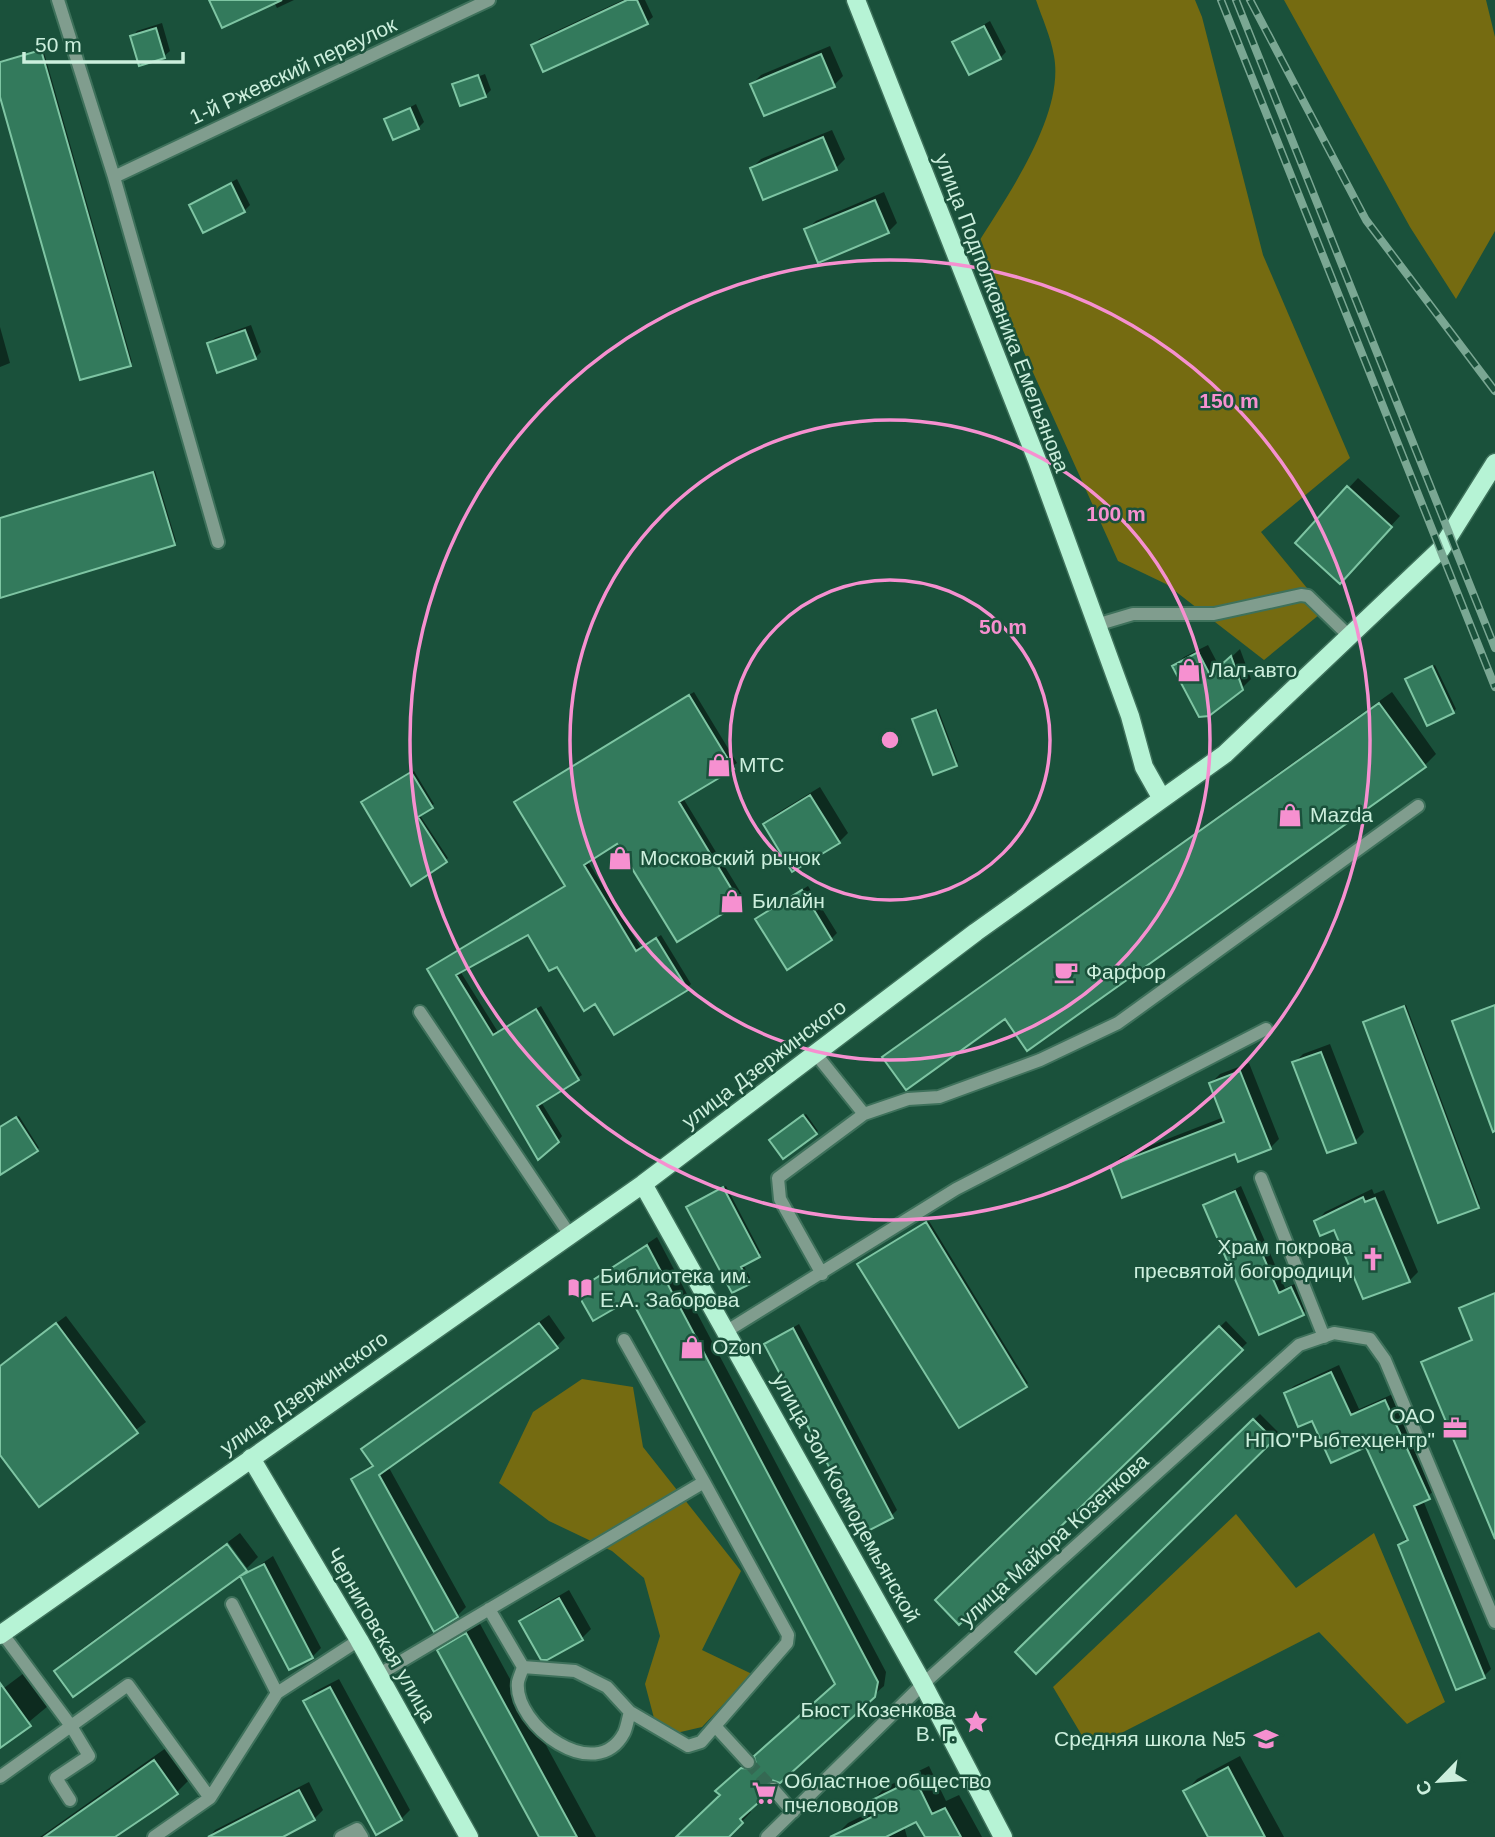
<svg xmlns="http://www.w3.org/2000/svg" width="1495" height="1837" font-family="Helvetica,sans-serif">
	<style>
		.green { fill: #756b11 }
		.shadow { fill: #0007 }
		.building { fill: #337a5c; stroke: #7ec5a3; stroke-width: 2 }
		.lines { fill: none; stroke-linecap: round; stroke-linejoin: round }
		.minor-tunnel { stroke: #356953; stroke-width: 12; stroke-dasharray: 12 6; stroke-linecap: butt }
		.minor-casing { stroke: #3e715b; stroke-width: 16 }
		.major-casing { stroke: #3e715b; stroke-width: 21 }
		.minor { stroke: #809d8e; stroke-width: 12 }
		.major { stroke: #b6f3d5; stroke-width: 18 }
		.rail-casing { stroke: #7aa793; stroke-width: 8 }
		.rail { stroke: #1a513b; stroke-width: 5; stroke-dasharray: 16; stroke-linecap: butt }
		.ring { fill: none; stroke: #f690d0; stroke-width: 3.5 }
		.labels { text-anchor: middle; stroke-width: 5; stroke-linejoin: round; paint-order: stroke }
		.street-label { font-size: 21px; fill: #ccefdd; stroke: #1a513b }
		.poi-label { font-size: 21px; fill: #ccefdd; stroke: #1a513b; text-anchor: start }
		.centre { fill: #f690d0; stroke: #1a513b; stroke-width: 3.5 }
		.ring-label { font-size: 21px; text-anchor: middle; font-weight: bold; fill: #f690d0; stroke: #1a513b; stroke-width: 5; stroke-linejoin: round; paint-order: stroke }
	</style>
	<rect width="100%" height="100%" fill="#1a513b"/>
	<path class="green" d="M1036 0H1195L1202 17 1263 255 1350 458 1261 532 1325 610 1264 660 1166 584 1118 561 976 246C1006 198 1065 115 1054 56 1051 37 1042 18 1036 0Z
		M1284 0H1486L1495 37V231L1456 299 1410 227Z
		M582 1379 633 1387 643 1447 741 1571 702 1650 752 1674 702 1727 659 1737 645 1684 660 1636 644 1578 612 1551 549 1521 499 1483 533 1412Z
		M1236 1514 1296 1588 1374 1533 1445 1702 1407 1724 1319 1632 1090 1749 1053 1687Z"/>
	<path class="shadow" d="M211 0H294L277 8 274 2Z
		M623 0H645L653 17 647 22 544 69 533 45 539 39Z
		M990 21 1006 52 1000 58 954 42Z
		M162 23 170 51 164 56 132 37 137 31Z
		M830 46 843 76 834 85 752 84 761 75Z
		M43 49 132 362 130 364 0 91V61Z
		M485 74 491 90 485 96 454 84 459 80V84Z
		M416 104 424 122 418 128 386 120Z
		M832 130 845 159 836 168H752L761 159Z
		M237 179 250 205 244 211 191 205Z
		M884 192 897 223 888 232 806 230 816 221Z
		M251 325 261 352 255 358 209 343 215 338Z
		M0 327 10 363 0 367Z
		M155 471 176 541 174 544 0 596V518Z
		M1358 478 1400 516 1348 573 1297 543Z
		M1208 645 1220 668 1240 649 1251 679 1242 688 1174 666 1184 657Z
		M1435 665 1456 709 1453 712 1407 679Z
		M694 692 737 763 683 798 744 898 678 939 618 842 587 860 641 948 661 935 691 984 687 988 596 1002 528 933 460 971 498 1032 541 1006 582 1075 541 1102 562 1136 558 1141 429 969 566 885 516 802Z
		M1392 692 1436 754 1424 766 1005 1017 885 1058 896 1046Z
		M938 709 958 762 956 764 914 719Z
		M414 771 434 804 419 814 448 858 411 884 365 800Z
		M820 787 848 833 839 842 765 824 774 815Z
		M808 886 837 933 831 939 757 919Z
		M1406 1005 1480 1204 1478 1206 1365 1022Z
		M1330 1044 1364 1132 1355 1141 1294 1063 1303 1054Z
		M1249 1063 1279 1139 1270 1148 1112 1166 1121 1157 1224 1117 1211 1083 1220 1074Z
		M806 1114 818 1131 816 1133 774 1138Z
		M19 1116 39 1148 0 1173V1128Z
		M726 1186 761 1253 743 1264 751 1280 749 1282 690 1205Z
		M1241 1186 1285 1288 1297 1283 1308 1308 1303 1314 1260 1333 1205 1205Z
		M1372 1189 1374 1194 1384 1190 1418 1272 1409 1281 1335 1228 1316 1222 1325 1212Z
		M929 1221 1028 1383 1026 1385 862 1262Z
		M657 1237 886 1672 884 1686 775 1780V1784L748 1809 751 1812 727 1837H678L722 1795 727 1782 752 1759 757 1760 837 1683 631 1296 578 1291Z
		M1495 1292V1535L1423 1363 1474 1339 1461 1309Z
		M549 1315 565 1338 556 1347 388 1466 466 1607 457 1616 353 1479 373 1464 363 1449 372 1440Z
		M66 1316 146 1422 39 1505 0 1452V1365Z
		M1226 1321 1247 1343 959 1622 937 1600Z
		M799 1324 897 1510 891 1516 766 1344Z
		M1339 1365 1359 1409 1393 1394 1436 1489 1423 1500 1491 1669 1484 1676 1400 1545 1408 1536 1367 1445 1312 1418 1286 1393 1294 1386Z
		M1260 1414 1279 1433 1036 1671 1017 1652Z
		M240 1533 258 1557 247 1568 228 1542Z
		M225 1544 244 1570 56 1671 68 1659Z
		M273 1556 321 1648 312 1657 243 1576Z
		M569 1590 591 1629 582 1638 522 1621 531 1612Z
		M479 1622 596 1837H541L440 1650 452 1638Z
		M24 1673 48 1706 0 1746V1691Z
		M339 1679 410 1810 401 1819 305 1701 314 1692Z
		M173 1743 195 1774 177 1792 113 1837H40Z
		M1240 1756 1284 1837H1210L1185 1792 1197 1779Z
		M929 1766 946 1801 959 1795 982 1837H927L917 1819 904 1826 907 1837H834L848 1823 876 1809 872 1801 886 1787Z
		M309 1782 323 1810 314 1819 279 1837H209L215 1830Z"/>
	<path class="building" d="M209 0H282L222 28Z
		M627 0H637L648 24 543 72 531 45Z
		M984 26 1001 59 969 75 952 42Z
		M156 28 165 58 139 66 130 36Z
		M41 50 131 366 80 380 0 97V62Z
		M821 54 835 87 764 116 750 84Z
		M478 75 486 97 460 106 452 84Z
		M410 108 419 129 393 140 384 119Z
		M823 137 837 170 763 200 750 168Z
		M231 183 245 212 203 233 189 205Z
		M875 200 889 233 818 263 804 229Z
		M245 330 256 359 217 373 207 343Z
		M153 472 175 545 0 598V518Z
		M1347 486 1392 527 1340 584 1295 543Z
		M1198 652 1210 675 1231 656 1243 690 1209 716 1199 717 1172 666Z
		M1432 666 1454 713 1427 726 1405 679Z
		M689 695 734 769 679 802 740 903 677 942 617 844 584 865 636 951 656 938 688 990 614 1035 595 1004 584 1011 557 967 549 971 528 935 456 975 493 1035 536 1009 579 1080 537 1106 559 1142 538 1160 427 969 565 886 514 802Z
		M1379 703 1426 767 1027 1051 1005 1019 906 1090 882 1057Z
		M936 710 957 766 933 775 912 719Z
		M411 772 433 808 418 817 447 862 411 886 361 802Z
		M810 795 840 843 792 872 763 824Z
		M802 890 832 940 787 970 755 919Z
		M1495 1005V1131L1493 1132 1452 1021Z
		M1404 1006 1479 1208 1438 1223 1363 1022Z
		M1321 1052 1356 1143 1327 1153 1292 1062Z
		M1240 1071 1271 1149 1238 1162 1235 1154 1122 1198 1110 1166 1224 1122 1209 1083Z
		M803 1115 817 1134 783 1159 769 1140Z
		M16 1117 38 1151 0 1175V1127Z
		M723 1187 760 1257 741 1267 750 1284 732 1293 686 1207Z
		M1235 1191 1279 1293 1291 1287 1304 1315 1259 1335 1203 1205Z
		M1363 1197 1365 1202 1375 1198 1410 1282 1363 1299 1334 1230 1320 1236 1314 1221Z
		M926 1222 1027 1387 959 1428 857 1264Z
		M647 1245 878 1682 875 1697 780 1783 772 1780 767 1783V1795L740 1819 743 1823 729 1837H676L720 1795 715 1791 741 1768 753 1769 756 1764 754 1756 835 1684 631 1299 593 1321 576 1291Z
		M1495 1293V1539L1421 1362 1472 1340 1459 1308Z
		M56 1323 138 1433 39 1507 0 1455V1366Z
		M539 1323 558 1348 379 1475 458 1617 434 1632 351 1479 373 1466 361 1449Z
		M1219 1326 1243 1350 959 1625 935 1600Z
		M793 1328 893 1518 864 1533 764 1344Z
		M1331 1372 1351 1415 1385 1400 1430 1499 1414 1506 1485 1678 1456 1690 1398 1545 1408 1540 1366 1447 1331 1463 1312 1421 1298 1427 1284 1393Z
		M1253 1419 1274 1440 1036 1674 1015 1652Z
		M227 1544 247 1571 73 1697 54 1671Z
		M264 1564 313 1658 289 1670 240 1576Z
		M559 1598 583 1640 547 1660H541L519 1621Z
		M466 1633 577 1837H539L437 1650Z
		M0 1683 31 1726 0 1748Z
		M330 1687 402 1820 376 1835 303 1701Z
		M154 1760 178 1794 158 1808 115 1837H44Z
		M1228 1767 1265 1837H1208L1183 1791Z
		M915 1779 932 1814 945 1808 961 1837H925L916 1822 886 1837H830L876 1815 870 1801Z
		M299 1790 315 1820 283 1837H208Z"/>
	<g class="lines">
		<path class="minor-tunnel" d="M748 1762 773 1789"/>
		<g class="minor-casing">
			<path id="minor" d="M58 0 114 177 218 542
				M114 177 489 0
				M1096 625 1133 614H1214L1301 595 1308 596 1348 635
				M420 1012 570 1235
				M815 1053 864 1114
				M1261 1178 1324 1337
				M822 1274 780 1199 778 1178 864 1114 908 1099 939 1097 1040 1060 1118 1023 1418 806
				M727 1331 956 1189 1266 1029
				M232 1604 277 1693 359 1640
				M489 1609 523 1667 575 1671 607 1687 630 1712 688 1746 701 1742 787 1643 788 1635 704 1482
				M2 1633 71 1726 128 1685 210 1798 154 1837
				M523 1667C522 1671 519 1677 518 1682 513 1725 596 1786 624 1733 627 1727 628 1718 630 1712
				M378 1675 704 1482 624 1340
				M715 1726 748 1762
				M0 1777 71 1726 89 1756 56 1778 70 1800
				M773 1789 793 1812
				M210 1798 277 1693
				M341 1837 357 1829 362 1837
				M767 1837 923 1684 1299 1345 1334 1333 1370 1339 1385 1360 1495 1622"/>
		</g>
		<g class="major-casing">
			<path id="major" d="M856 0 1037 460 1130 716 1144 767 1162 799
				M643 1184 923 1684 1003 1837
				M251 1458 359 1640 469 1837
				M0 1635 643 1184 976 932 1225 754 1441 549 1495 463"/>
		</g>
		<use href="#minor" class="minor"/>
		<use href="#major" class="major"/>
		<g class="rail-casing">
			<path id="rail" d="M1221 0 1495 687
				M1236 0 1495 648
				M1250 0 1366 220 1495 391"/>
		</g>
		<use href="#rail" class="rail"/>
	</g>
	<g class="ring">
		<circle cx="890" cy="740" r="160"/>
		<circle cx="890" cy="740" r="320"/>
		<circle cx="890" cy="740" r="480"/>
	</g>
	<defs>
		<g id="shop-bare" transform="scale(1.89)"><path d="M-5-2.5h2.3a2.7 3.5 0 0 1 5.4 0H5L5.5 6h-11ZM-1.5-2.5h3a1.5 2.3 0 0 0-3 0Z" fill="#f690d0" stroke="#1a513b" stroke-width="2.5" paint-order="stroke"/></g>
		<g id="cafe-bare" transform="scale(1.89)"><path d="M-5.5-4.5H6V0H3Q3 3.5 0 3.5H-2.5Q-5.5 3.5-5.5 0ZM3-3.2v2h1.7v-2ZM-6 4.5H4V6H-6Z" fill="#f690d0" stroke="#1a513b" stroke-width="2.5" paint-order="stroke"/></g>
		<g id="church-bare" transform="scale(1.89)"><path d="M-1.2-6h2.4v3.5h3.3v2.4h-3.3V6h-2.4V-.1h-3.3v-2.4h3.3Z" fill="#f690d0" stroke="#1a513b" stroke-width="2.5" paint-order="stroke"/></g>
		<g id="library-bare" transform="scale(1.89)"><path d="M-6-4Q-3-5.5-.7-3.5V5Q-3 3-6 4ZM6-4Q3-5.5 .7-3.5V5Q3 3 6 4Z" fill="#f690d0" stroke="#1a513b" stroke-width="2.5" paint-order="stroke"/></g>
		<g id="office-bare" transform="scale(1.89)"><path d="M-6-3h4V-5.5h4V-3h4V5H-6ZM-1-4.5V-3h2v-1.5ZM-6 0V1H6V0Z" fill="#f690d0" stroke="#1a513b" stroke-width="2.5" paint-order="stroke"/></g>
		<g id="sight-bare" transform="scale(1.89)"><path d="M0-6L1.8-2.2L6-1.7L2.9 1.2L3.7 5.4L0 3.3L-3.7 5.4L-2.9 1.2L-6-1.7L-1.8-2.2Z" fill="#f690d0" stroke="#1a513b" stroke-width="2.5" paint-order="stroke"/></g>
		<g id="school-bare" transform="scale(1.89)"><path d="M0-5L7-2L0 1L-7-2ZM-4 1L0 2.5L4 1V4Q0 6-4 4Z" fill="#f690d0" stroke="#1a513b" stroke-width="2.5" paint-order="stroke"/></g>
		<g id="supermarket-bare" transform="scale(1.89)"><path d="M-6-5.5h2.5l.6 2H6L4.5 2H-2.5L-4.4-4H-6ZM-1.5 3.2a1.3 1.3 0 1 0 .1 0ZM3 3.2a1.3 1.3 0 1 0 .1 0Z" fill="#f690d0" stroke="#1a513b" stroke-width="2.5" paint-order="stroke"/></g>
	</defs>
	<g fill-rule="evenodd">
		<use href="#shop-bare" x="1189" y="670"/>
		<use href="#shop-bare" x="719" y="765"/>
		<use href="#shop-bare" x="1290" y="815"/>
		<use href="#shop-bare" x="620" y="858"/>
		<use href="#shop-bare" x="732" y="901"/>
		<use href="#cafe-bare" x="1066" y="972"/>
		<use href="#church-bare" x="1373" y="1259"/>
		<use href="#library-bare" x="580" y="1288"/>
		<use href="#shop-bare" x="692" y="1347"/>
		<use href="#office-bare" x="1455" y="1428"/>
		<use href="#sight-bare" x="976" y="1722"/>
		<use href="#school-bare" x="1266" y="1739"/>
		<use href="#supermarket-bare" x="764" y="1793"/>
	</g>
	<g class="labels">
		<g class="street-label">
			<text transform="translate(293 71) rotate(-25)" y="7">1-й Ржевский переулок</text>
			<text transform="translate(1002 313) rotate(69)" y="7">улица Подполковника Емельянова</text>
			<text transform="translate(764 1064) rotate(-37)" y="7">улица Дзержинского</text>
			<text transform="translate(304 1393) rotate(-35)" y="7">улица Дзержинского</text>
			<text transform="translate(846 1498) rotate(61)" y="7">улица Зои Космодемьянской</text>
			<text transform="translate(1054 1540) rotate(-42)" y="7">улица Майора Козенкова</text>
			<text transform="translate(381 1635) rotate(60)" y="7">Черниговская улица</text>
		</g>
		<g class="poi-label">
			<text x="1209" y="677">Лал-авто</text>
			<text x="739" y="772">МТС</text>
			<text x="1310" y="822">Mazda</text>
			<text x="640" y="865">Московский рынок</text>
			<text x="752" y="908">Билайн</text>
			<text x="1086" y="979">Фарфор</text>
			<text x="1353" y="1254" text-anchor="end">Храм покрова<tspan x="1353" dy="24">пресвятой богородици</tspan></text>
			<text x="600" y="1283">Библиотека им.<tspan x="600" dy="24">Е.А. Заборова</tspan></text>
			<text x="712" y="1354">Ozon</text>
			<text x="1435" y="1423" text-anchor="end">ОАО<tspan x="1435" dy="24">НПО"Рыбтехцентр"</tspan></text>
			<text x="956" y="1717" text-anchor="end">Бюст Козенкова<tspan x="956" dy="24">В. Г.</tspan></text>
			<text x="1246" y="1746" text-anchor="end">Средняя школа №5</text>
			<text x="784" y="1788">Областное общество<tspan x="784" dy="24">пчеловодов</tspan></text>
		</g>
	</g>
	<circle cx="890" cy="740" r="10" class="centre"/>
	<g class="ring-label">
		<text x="1229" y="408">150 m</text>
		<text x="1116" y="521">100 m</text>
		<text x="1003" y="634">50 m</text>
	</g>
	<g transform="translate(1439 1781) rotate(245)" stroke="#1a513b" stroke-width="5" paint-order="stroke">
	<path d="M0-5L12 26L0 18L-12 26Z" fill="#ccefdd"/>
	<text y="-10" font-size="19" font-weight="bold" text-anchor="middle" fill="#ccefdd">С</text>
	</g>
	<path d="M24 52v10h159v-10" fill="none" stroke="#ccefdd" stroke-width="3.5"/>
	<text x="35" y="52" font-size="21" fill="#ccefdd" stroke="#1a513b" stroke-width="5" paint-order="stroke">50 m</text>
</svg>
